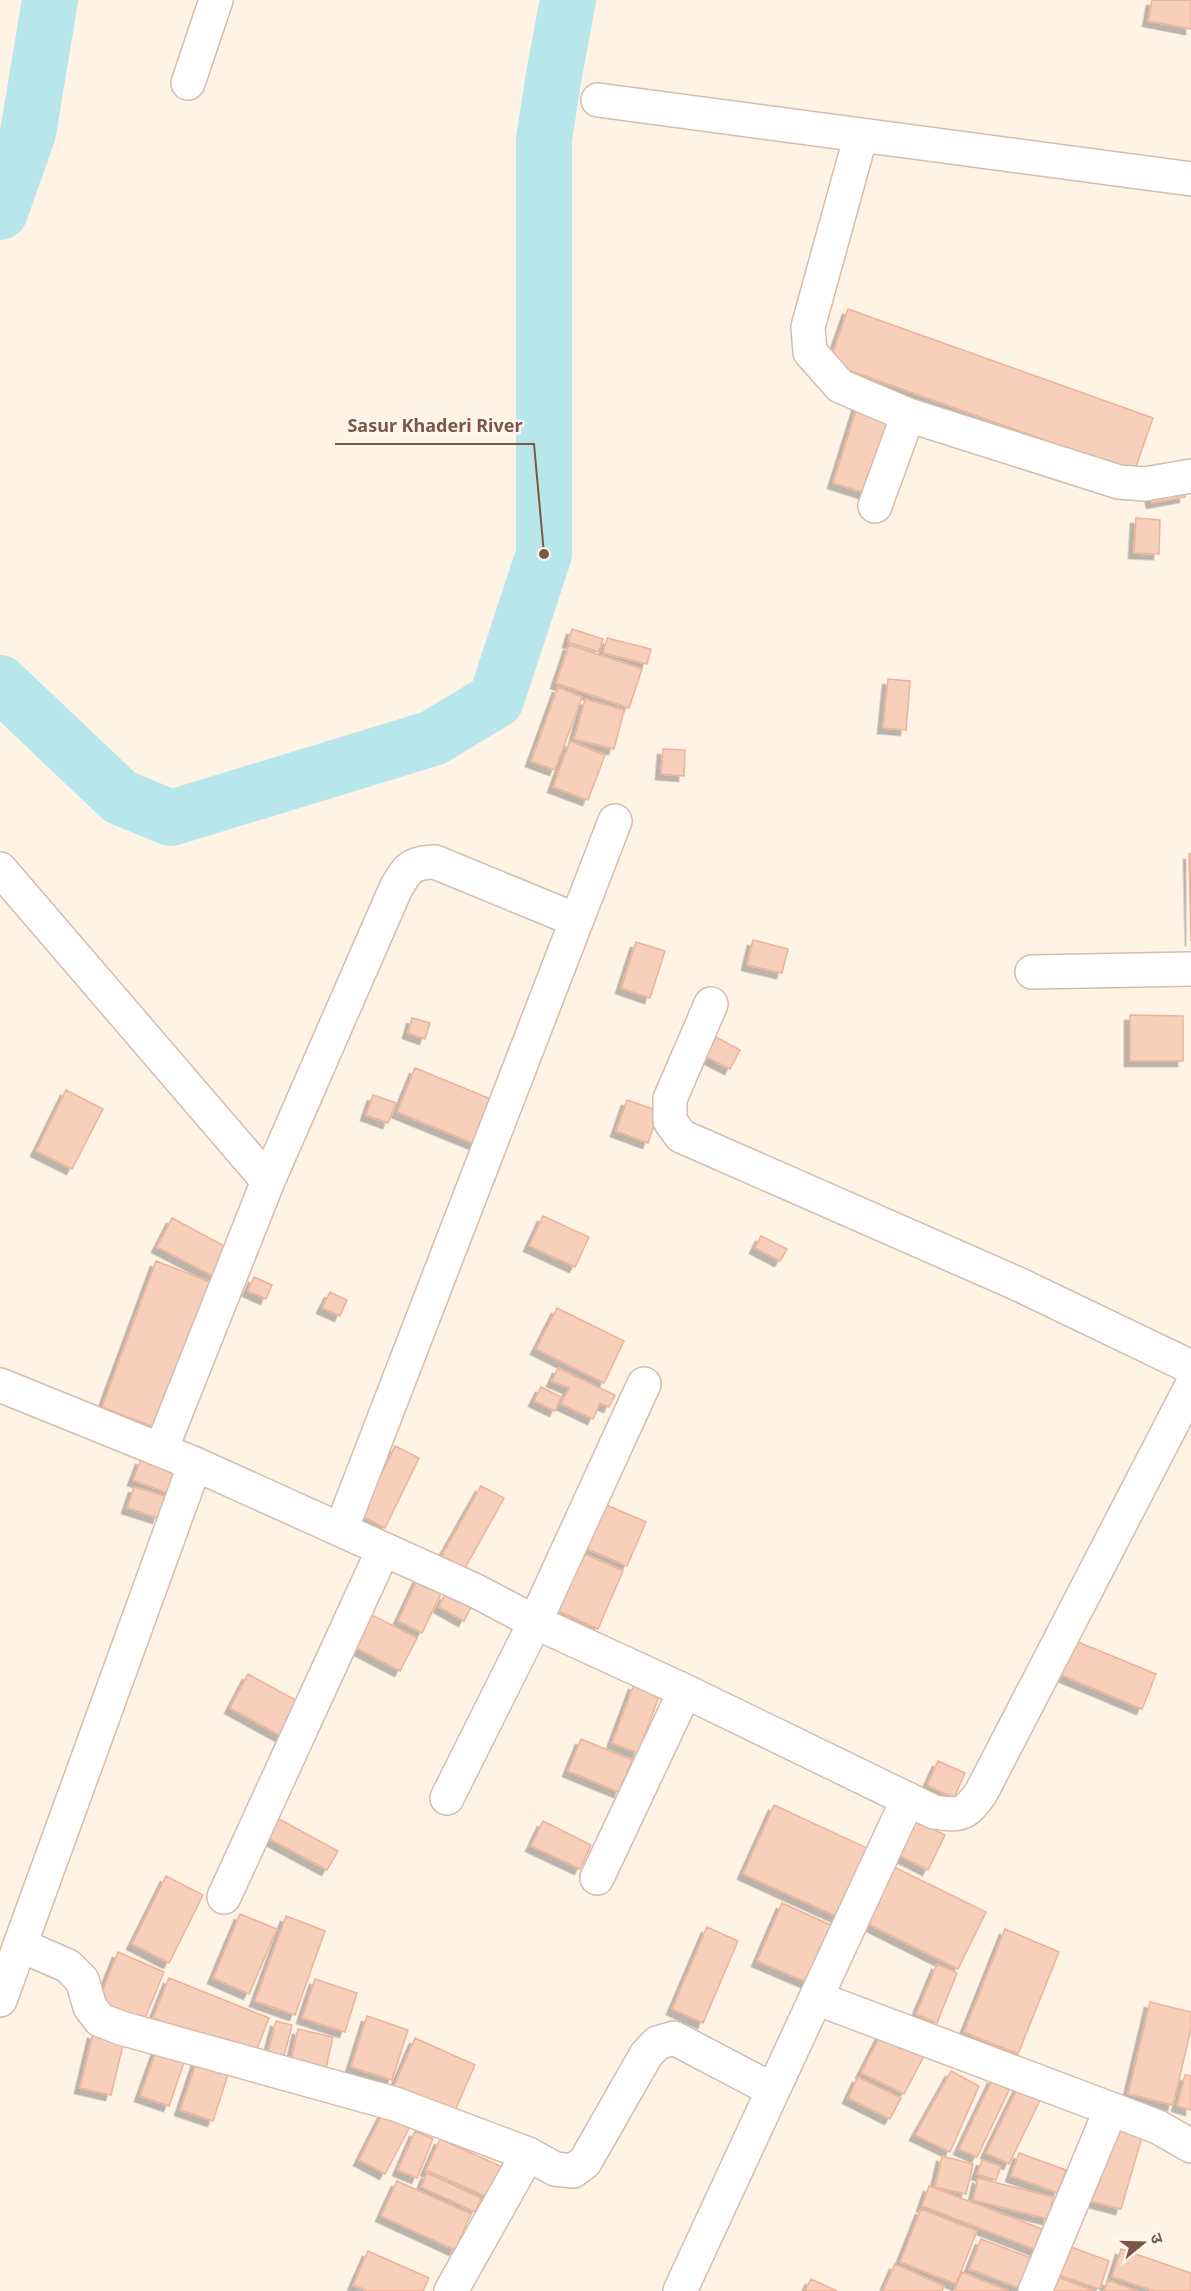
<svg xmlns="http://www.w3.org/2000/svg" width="1191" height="2291" font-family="'Noto Sans','Noto Sans Devanagari',sans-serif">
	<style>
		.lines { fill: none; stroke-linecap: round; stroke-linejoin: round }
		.river { stroke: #b8e7eb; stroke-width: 56 }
		.building { fill: #f7cfbb; stroke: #ecb399; stroke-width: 1.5; filter: url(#shadow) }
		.street-casing { stroke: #d5bcad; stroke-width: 36 }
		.street { stroke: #fff; stroke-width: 33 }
		.leader { fill: none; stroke: #7c5647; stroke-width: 2 }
		.callout-dot { fill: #7c5647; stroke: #fff7ef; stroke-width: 2 }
		.callout-label { font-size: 18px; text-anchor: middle; font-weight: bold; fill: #7c5647; stroke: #fff7ef; stroke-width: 5; stroke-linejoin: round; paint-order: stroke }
	</style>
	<defs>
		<filter id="shadow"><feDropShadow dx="-5.5" dy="5.5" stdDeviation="0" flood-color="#0004"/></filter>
	</defs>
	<rect width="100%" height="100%" fill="#fff3e6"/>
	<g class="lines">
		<path class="river" d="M0 212 28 133 50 0
			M0 683 120 797 171 818 433 738 496 700 544 554V139L554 75 568 0"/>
	</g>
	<path class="building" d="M1152 0H1191V29L1148 21Z
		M848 309 1153 418 1134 472 829 363Z
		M861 394 902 407 874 496 833 483Z
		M1182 481 1185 497 1152 503 1149 487Z
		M1136 518 1160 520 1159 554 1134 553Z
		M572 629 603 639 599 652 568 642Z
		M607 638 651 649 647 664 603 653Z
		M569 645 642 669 629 708 556 683Z
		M888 679 910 681 906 730 883 728Z
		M558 687 582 697 555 770 531 761Z
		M585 699 624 710 614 749 574 739Z
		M570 741 605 755 588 800 553 787Z
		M663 749 685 750 684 776 661 774Z
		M1189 854H1191V941Z
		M753 940 788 949 782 973 747 965Z
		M636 942 665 951 650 998 621 988Z
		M1130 1015 1183 1016V1061H1130Z
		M412 1018 430 1023 425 1039 408 1033Z
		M705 1031 740 1050 730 1069 695 1051Z
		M415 1068 498 1102 480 1146 397 1112Z
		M66 1090 103 1109 72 1169 36 1151Z
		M373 1095 396 1103 388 1123 366 1115Z
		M627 1100 659 1111 648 1143 616 1131Z
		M543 1216 589 1237 575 1267 529 1246Z
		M172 1218 230 1249 215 1277 157 1247Z
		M761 1236 787 1249 780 1261 755 1248Z
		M156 1261 213 1283 159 1429 102 1407Z
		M254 1277 272 1285 266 1299 248 1291Z
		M330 1292 347 1300 340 1316 322 1308Z
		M557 1308 624 1341 604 1383 536 1349Z
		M558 1368 615 1395 609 1407 600 1403 593 1419 561 1404 569 1388 552 1381Z
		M541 1387 561 1397 555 1411 534 1401Z
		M395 1446 419 1458 385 1528 361 1516Z
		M141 1459 178 1473 170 1494 133 1480Z
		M481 1486 504 1498 464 1570 441 1557Z
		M134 1487 165 1496 158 1518 127 1508Z
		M597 1501 646 1522 627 1566 578 1545Z
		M572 1548 623 1571 598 1629 547 1606Z
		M420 1574 445 1585 422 1633 398 1621Z
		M445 1594 471 1607 464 1621 439 1607Z
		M370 1614 417 1638 400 1671 354 1647Z
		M1063 1636 1156 1674 1142 1709 1049 1670Z
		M248 1674 299 1702 281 1736 230 1708Z
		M634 1684 660 1694 638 1753 612 1743Z
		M581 1739 632 1760 619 1792 568 1771Z
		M938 1761 965 1773 954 1798 927 1785Z
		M774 1805 871 1850 840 1918 743 1874Z
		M277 1818 338 1851 327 1870 266 1837Z
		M916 1820 945 1835 928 1870 898 1855Z
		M543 1821 591 1845 580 1869 531 1846Z
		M892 1866 986 1912 958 1969 864 1922Z
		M166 1876 203 1895 169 1963 132 1944Z
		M782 1903 835 1927 811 1984 757 1961Z
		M240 1914 277 1929 249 1994 213 1978Z
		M286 1916 325 1931 295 2015 255 2001Z
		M707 1927 738 1941 703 2023 672 2009Z
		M1005 1929 1059 1952 1018 2054 964 2032Z
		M118 1952 164 1972 143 2023 97 2004Z
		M937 1964 957 1973 937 2023 916 2014Z
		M169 1978 269 2018 253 2059 153 2018Z
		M315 1979 357 1993 345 2032 302 2018Z
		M1150 2002 1191 2012V2029L1173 2105 1128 2094Z
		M367 2016 408 2030 392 2080 351 2067Z
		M276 2021 292 2025 283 2060 267 2056Z
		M298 2029 333 2037 325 2073 290 2064Z
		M163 2032 191 2042 169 2106 140 2096Z
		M882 2032 925 2054 904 2094 861 2073Z
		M93 2033 124 2041 111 2095 80 2088Z
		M415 2038 475 2065 454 2113 394 2086Z
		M202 2045 234 2056 213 2121 180 2110Z
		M951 2071 979 2086 950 2152 915 2135Z
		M1185 2075 1191 2076V2110L1177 2106Z
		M858 2077 901 2098 890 2119 848 2098Z
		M1023 2077 1046 2088 1009 2164 986 2153Z
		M993 2078 1011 2086 977 2157 959 2149Z
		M387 2105 414 2119 385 2174 359 2160Z
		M1107 2126 1142 2137 1121 2209 1086 2200Z
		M415 2131 433 2139 417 2178 398 2170Z
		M440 2139 502 2167 489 2198 426 2170Z
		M1019 2153 1066 2170 1058 2193 1011 2176Z
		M942 2156 973 2164 966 2194 935 2187Z
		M982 2160 1001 2166 996 2180 977 2174Z
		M427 2173 481 2198 475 2212 421 2187Z
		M978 2178 1053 2197 1048 2219 973 2200Z
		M397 2181 471 2214 455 2250 381 2216Z
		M929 2186 1055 2234 1047 2254 922 2206Z
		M921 2209 977 2231 956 2284 900 2262Z
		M981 2239 1039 2261 1028 2291 969 2269Z
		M1060 2243 1109 2261 1100 2289 1050 2272Z
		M1121 2249 1191 2273V2291H1154L1112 2277Z
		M368 2251 429 2278 423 2291H368L353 2285Z
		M895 2264 944 2286 942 2291H883Z
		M962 2272 1008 2291H954Z
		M1047 2273 1094 2291H1040Z
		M811 2279 837 2291H805Z
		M1108 2280 1137 2291H1104Z"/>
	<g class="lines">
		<g class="street-casing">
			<path id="street" d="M188 83 216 0
				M598 100 1191 179
				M861 135 808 327 810 352 840 386 908 415 1119 482 1145 484 1191 476
				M875 506 908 415
				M0 869 268 1181
				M1032 972 1191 969
				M711 1004 670 1099V1121L681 1136 1018 1284 1191 1367
				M0 1385 195 1464 474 1590 535 1622 685 1691 934 1812C961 1816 965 1815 981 1793L1191 1387
				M161 1450 268 1181 396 888C408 867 411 863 435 862L576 920
				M341 1530 615 821
				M447 1798 535 1622 644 1384
				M597 1878 685 1691
				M224 1897 383 1550
				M20 1945 68 1966 82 1980 90 2007 100 2020 121 2028 395 2104 528 2154 555 2169 573 2171 585 2162 646 2055 657 2043 674 2038 773 2090
				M816 1998 1111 2109 1158 2127 1191 2146
				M0 2000 195 1464
				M451 2291 528 2154
				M680 2291 908 1799
				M1035 2291 1111 2109"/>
		</g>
		<use href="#street" class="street"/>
	</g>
	<path class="leader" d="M544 554L534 444H335"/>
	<circle class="callout-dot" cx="544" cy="554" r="6"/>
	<g class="callout-label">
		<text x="435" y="432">Sasur Khaderi River</text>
	</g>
	<g transform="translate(1143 2243) rotate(71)" stroke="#fff7ef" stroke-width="4.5" paint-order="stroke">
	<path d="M0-4.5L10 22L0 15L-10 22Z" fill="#7c5647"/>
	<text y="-9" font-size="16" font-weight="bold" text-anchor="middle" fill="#7c5647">उ</text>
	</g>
</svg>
